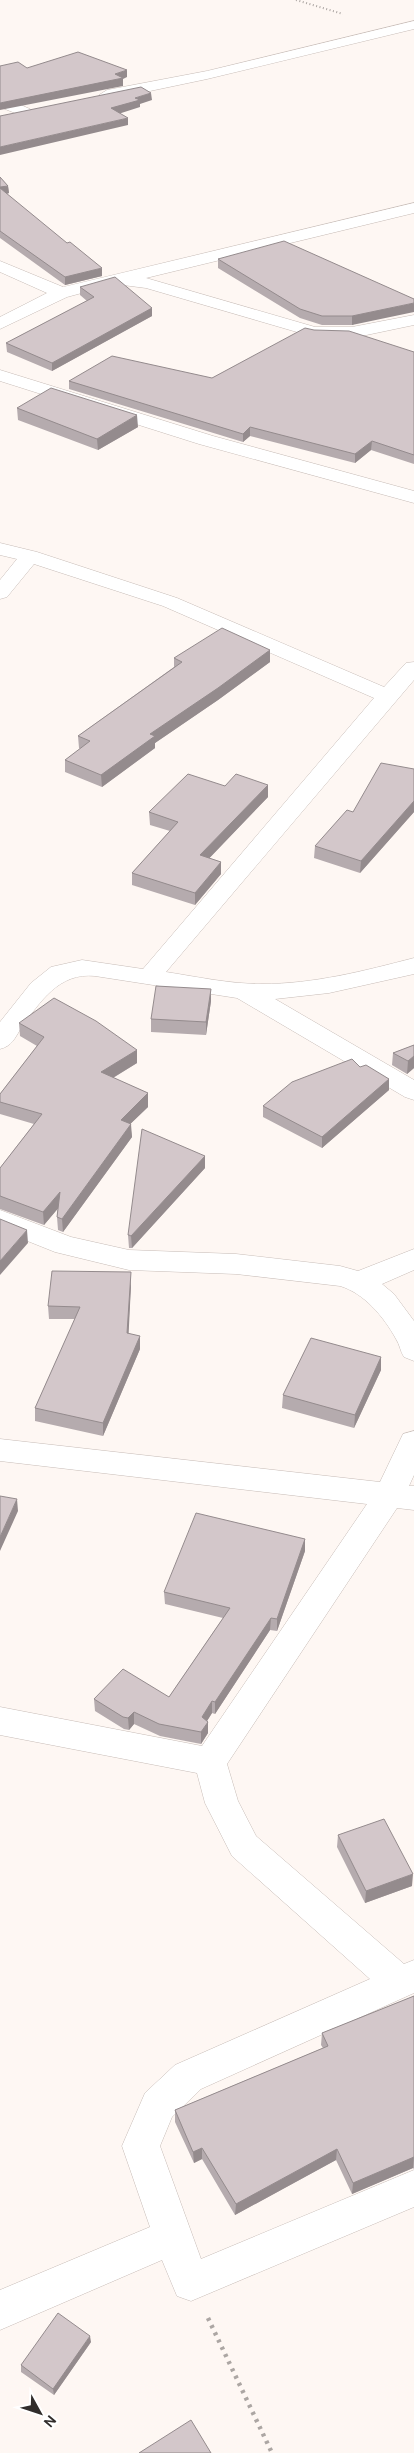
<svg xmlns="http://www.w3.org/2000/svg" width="414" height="2453" viewBox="0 0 414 2453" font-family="'DM Sans',sans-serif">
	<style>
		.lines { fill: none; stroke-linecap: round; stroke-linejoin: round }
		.minor-casing { stroke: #c7bcb7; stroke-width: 1 }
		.path-far1 { stroke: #aca6a3; stroke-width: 2; stroke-dasharray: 1 2.5; stroke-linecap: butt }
		.path { stroke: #aca6a3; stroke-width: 4.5; stroke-dasharray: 3 5; stroke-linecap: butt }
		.minor { fill: #fff; fill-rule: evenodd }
		.wall { fill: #b5abae }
		.shaded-wall { fill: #948b8d }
		.building { fill: #d3c7ca; stroke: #948b8d }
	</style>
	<rect width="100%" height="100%" fill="#fef7f3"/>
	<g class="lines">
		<defs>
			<path id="minor" d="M414,21V29L207,79L107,100L99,95L107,90L207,71Z
				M0,96L30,109L33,112L25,117L0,107Z
				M414,203V213L146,278L315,327H352L414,315V325L352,338L314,337L146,288L115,284L67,297L0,329V317L47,293L0,272V261L63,287Z
				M0,370L213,436L414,491V503L199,444L0,381Z
				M0,543L37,552L177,598L384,687L406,663L414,662V680L166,972C198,977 230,984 262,984C314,984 364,971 414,958V974L329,993L275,999L414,1080V1100L405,1097L237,998L95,976C59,972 40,1002 21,1028C15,1038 12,1046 0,1049V1022L31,983L51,967L82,960L143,969L374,698L163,606L34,564L7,597L0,599V580L17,559L0,555Z
				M0,1210L71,1237L129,1250L236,1254L340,1266L358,1271L414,1249V1270L382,1284L394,1294L414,1321V1361L404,1357C400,1351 400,1345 396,1339C384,1317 364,1293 340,1286L236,1274L129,1270L55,1252L0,1230Z
				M414,1431V1475L409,1486H414V1510L397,1508L227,1764L238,1801L256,1836L404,1964L414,1960V1993L201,2089L172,2117L160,2146L201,2259L414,2170V2207L191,2301L177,2296L162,2260L0,2330V2290L150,2227L122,2146L145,2093L175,2065L370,1979L232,1856L205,1803L197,1773L0,1735V1707L202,1746L367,1504L0,1461V1439L380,1482L403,1434Z"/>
		</defs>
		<use href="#minor" class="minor-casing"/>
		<path class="path-far1" d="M296,0L343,14"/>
		<path class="path" d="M208,2318L272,2453"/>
		<use href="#minor" class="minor"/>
	</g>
	<path class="wall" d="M0,177L8,186L9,193L7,194L102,276L65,285L0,238Z
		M218,259L414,299L352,325H322L300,318L218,268Z
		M80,287L152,308V316L52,371L7,352L6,343L87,301L80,295Z
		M314,330L414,352V464L371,450L355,463L250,436L243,442L69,389V381L212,378Z
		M17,408L138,427L98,450L18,420Z
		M270,650V662L218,700L155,743V748L102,787L65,772V760L80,749L79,748L78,736L174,667V658Z
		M414,769V812L360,873L314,858L315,846L353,812Z
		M268,785V797L209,858L221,862V874L195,905L132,885V873L170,831L150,825L149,812L225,786Z
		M211,989V1001L206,1035L151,1032V1019Z
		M19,1023L137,1050V1063L113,1078L148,1093V1107L130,1124L132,1137L63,1232L58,1230L57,1217L58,1208L44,1225L0,1209V1168L34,1124L0,1114V1094L37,1046L20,1036Z
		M414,1045V1068L407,1074L392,1065L393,1053Z
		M360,1067L389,1079V1090L322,1148L263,1117V1106Z
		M205,1156V1168L132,1248H129L128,1235Z
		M131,1285L128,1334L140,1336V1349L103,1436L35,1421V1408L75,1319H49L48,1306Z
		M381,1357V1370L354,1428L282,1408L283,1395Z
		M305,1539V1551L277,1631L270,1630L215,1714L212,1713L207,1721L208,1722V1733L201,1744L160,1736L134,1724L129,1730L124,1729L95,1711L94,1699L169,1697L223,1618L165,1604L164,1592Z
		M338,1835L412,1886L365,1903L337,1847Z
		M414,1996V2169L413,2168L352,2194L336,2160L235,2215L202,2159L194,2163L175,2122V2110L323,2048L321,2045L322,2033Z
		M91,2342L54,2395L21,2372V2365Z"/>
	<path class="shaded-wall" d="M127,70V77L123,79V86L0,110V103L115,74Z
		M151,93L152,100L140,104V107L112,116L111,108L135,98Z
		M128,118V125L0,155V147Z
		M8,186L9,193L0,195V187Z
		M102,268V276L65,285V277Z
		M414,303V312L352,325V316Z
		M152,308V316L52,371V363Z
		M137,415L138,427L98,450L97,439Z
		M250,427V436L243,442V434Z
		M372,441L371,450L355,463V454Z
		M270,650V662L218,700L155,743V748L102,787L101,775L150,734Z
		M268,785V797L200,868V855Z
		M414,801V812L360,873L361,861Z
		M221,862V874L195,905V893Z
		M211,989V1001L206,1035V1022Z
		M137,1050V1063L101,1085V1072Z
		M414,1056V1068L407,1074L408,1061Z
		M389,1079V1090L322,1148V1137Z
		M148,1093V1107L121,1133V1120Z
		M131,1124L132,1137L63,1232L62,1219Z
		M205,1156V1168L132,1248L131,1236Z
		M60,1192L61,1205L44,1225L43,1212Z
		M27,1230L28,1243L0,1275V1261Z
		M131,1272V1285L128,1346L127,1333Z
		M140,1336V1349L103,1436V1423Z
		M381,1357V1370L354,1428L355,1415Z
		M17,1499L18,1511L0,1551V1537Z
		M305,1539V1551L277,1631V1619Z
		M271,1618L270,1630L215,1714V1702Z
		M212,1701V1713L202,1729V1717Z
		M134,1712V1724L129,1730L128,1718Z
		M208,1722V1733L201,1744V1732Z
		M413,1874L412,1886L365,1903L366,1891Z
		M202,2148V2159L194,2163L193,2152Z
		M337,2149L336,2160L235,2215L236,2204Z
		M414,2157L413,2168L352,2194L353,2183Z
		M90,2336L91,2342L54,2395L53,2389Z"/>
	<path class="building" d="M78,52L127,70L115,74L123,78L0,103V66L18,62L27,68Z
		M141,87L151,93L135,98L140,100L111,108L128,118L0,147V116Z
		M0,177L8,186L0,187Z
		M0,188L67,243L70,242L102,268L65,277L0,231Z
		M284,241L414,299V303L352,316H322L300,309L218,259Z
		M115,277L152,308L52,363L6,343L94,297L80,287Z
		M305,328L314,330L349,331L414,352V455L372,441L355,454L250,427L243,434L69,381L112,356L212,378Z
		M51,388L137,415L97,439L17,408Z
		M222,628L270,650L218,688L150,734L155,736L101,775L65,760L90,741L78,736L182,662L174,658Z
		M381,763L414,769V801L361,861L315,846L347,810L353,812Z
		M188,774L225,786L236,774L268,785L200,855L221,862L195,893L132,873L178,822L149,812Z
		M156,986L211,989L206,1022L151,1019Z
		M54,998L96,1021L137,1050L101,1072L148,1093L121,1120L131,1124L62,1219L57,1217L60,1192L43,1212L0,1196V1168L42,1114L0,1102V1094L44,1037L19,1023Z
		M414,1045V1056L408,1061L393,1053Z
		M352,1059L360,1067L366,1065L389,1079L322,1137L263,1106L292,1082Z
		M142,1129L205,1156L131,1236L129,1235H128Z
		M0,1219L27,1230L0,1261Z
		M52,1271L131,1272L127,1333L140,1336L103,1423L35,1408L80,1307L48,1306Z
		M311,1338L381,1357L355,1415L283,1395Z
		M0,1496L17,1499L0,1537Z
		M196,1513L305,1539L277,1619L271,1618L215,1702L212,1701L202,1717L208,1722L201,1732L159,1724L134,1712L128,1718L123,1717L94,1699L123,1669L169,1697L230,1608L164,1592Z
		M384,1819L413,1874L366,1891L338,1835Z
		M414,1996V2157L353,2183L337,2149L236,2204L202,2148L193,2152L175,2110L328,2046L322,2033Z
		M58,2313L90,2336L53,2389L21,2365Z
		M191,2420L211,2453H139Z"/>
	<g transform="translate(40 2413) rotate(130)" stroke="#ffffff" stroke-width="4" paint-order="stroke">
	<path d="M0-4L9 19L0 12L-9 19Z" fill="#312d2b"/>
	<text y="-8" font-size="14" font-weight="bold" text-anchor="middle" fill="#312d2b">N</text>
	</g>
</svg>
